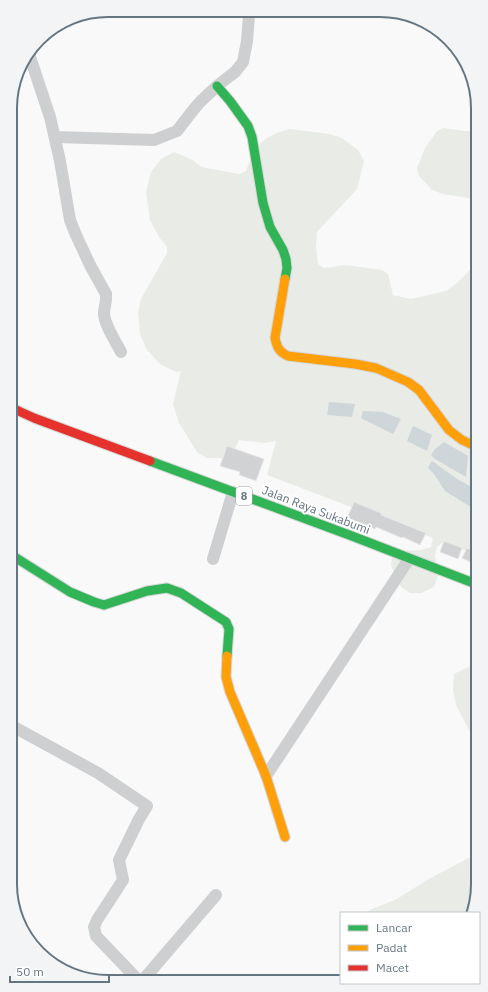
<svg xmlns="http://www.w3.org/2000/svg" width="488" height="992" viewBox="0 0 488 992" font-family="'IBM Plex Sans',sans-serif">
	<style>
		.green { fill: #e8ebe6 }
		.water { fill: #ced6d9 }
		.building { fill: #d0d2d3; stroke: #e8e8e8 }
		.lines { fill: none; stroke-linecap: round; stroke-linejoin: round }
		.fast-casing { stroke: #d5d6d7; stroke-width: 11 }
		.slow-casing { stroke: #d5d6d7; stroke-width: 11 }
		.jam-casing { stroke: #d5d6d7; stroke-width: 11 }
		.street { stroke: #cecfd0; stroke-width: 12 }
		.fast { stroke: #30b455; stroke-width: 9 }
		.slow { stroke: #ff9f0a; stroke-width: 9 }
		.jam { stroke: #e5322d; stroke-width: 9 }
		.labels { text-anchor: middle; stroke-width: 4; stroke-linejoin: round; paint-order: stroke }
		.shield { fill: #fff; stroke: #939fa8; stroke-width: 1 }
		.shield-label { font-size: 11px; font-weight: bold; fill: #657683 }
		.street-label { font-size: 12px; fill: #657683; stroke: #fff }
		.rim { fill: none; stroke: #657683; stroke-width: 2 }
	</style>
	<rect width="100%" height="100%" fill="#f9f9f9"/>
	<path class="green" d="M443,128L464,131H473L474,203L469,198L443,194L432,190L419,176L417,168L425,148L437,131Z
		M290,129L330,134L342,138L358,150L364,161L357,189L317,232L316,248L318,264L324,268L345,265L382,270L388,274L393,295L411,299L446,291L457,283L472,268L474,259L476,554L443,542L437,547L435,557L439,573L434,587L421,593H410L402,588L397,581L391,565L392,556L402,551L421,550L431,547L433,538L267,475L276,441L264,443L239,440L231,458H207L197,452L179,423L173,404L181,371L176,372L160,364L147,350L140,334L138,312L141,299L167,253V247L159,237L150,220L146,192L151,172L161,159L174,152L193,160L201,167L239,174L246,171C249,164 251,156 255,150C264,137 275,133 290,129Z
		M476,663L477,737L470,732L456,705L453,690L454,674Z
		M478,853V891L469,913H366L370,910L397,899L427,880Z"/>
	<path class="water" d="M329,402L355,404L352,417L327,415Z
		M363,411L383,412L401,419L393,434L361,418Z
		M413,426L432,435L427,451L407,441Z
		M444,442L468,456L466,477L435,459L431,455L435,449Z
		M432,461L457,479L475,489V508L471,507L445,491L434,474L428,468Z"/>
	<path class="building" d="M227,446L264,459L256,481L239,475L240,472L220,466Z
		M354,502L381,513V515L426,533L420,545L403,537L402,538L376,527L375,529L347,518Z
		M444,541L462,548L458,559L440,552Z
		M467,548L476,552V565L462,558Z"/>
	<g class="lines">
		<defs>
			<path id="fast" d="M217,86L230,101L248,126L252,137L263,203L270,227L283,250L286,259L287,268L285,279
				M150,461L352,536L476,584
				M13,556L70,592L94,602L104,605L147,591L167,588L181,593L226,622L229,629L227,656"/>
			<path id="slow" d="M285,279L275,338C277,347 279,352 288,356L355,364L376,368L408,382L419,390L449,430L462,440L475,446
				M227,656L226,677L230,692L266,776L285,837"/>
			<path id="jam" d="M12,408L34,418L150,461"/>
		</defs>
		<use href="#fast" class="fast-casing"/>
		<use href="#slow" class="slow-casing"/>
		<use href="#jam" class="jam-casing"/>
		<path class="street" d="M30,57L50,117L60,161L70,220L76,235L90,265L106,294C107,301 104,307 104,313C104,324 116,342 121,352
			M19,69L30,57L29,53
			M55,137L154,140L177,131L194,109L201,101L217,86L235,72L243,62L247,41L249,15V11
			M213,559L233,492
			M14,727L98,773L147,806L139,819L119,860L123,880L97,920L94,927L96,936L139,981
			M266,776L409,559
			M143,980L216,895"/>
		<use href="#fast" class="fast"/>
		<use href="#slow" class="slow"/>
		<use href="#jam" class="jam"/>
	</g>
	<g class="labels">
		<rect class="shield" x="236" y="487" width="16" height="18" rx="3"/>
		<g class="shield-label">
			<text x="244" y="500">8</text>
		</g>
		<g class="street-label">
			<text transform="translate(316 510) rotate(21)" y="4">Jalan Raya Sukabumi</text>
		</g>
	</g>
	<path d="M0 0H488V992H0ZM108 17H380A91 91 0 0 1 471 108V884A91 91 0 0 1 380 975H108A91 91 0 0 1 17 884V108A91 91 0 0 1 108 17Z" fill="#f3f4f5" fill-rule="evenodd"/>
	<path class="rim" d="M108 17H380A91 91 0 0 1 471 108V884A91 91 0 0 1 380 975H108A91 91 0 0 1 17 884V108A91 91 0 0 1 108 17Z"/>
	<rect x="340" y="912" width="140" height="72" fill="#ffffff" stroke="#c1c8cd"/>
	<rect x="348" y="925" width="20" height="6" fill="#30b455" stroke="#c1c8cd"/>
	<text x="376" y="932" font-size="12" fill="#657683">Lancar</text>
	<rect x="348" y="945" width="20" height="6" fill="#ff9f0a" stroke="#c1c8cd"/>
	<text x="376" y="952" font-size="12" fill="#657683">Padat</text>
	<rect x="348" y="965" width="20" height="6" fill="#e5322d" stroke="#c1c8cd"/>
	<text x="376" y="972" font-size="12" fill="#657683">Macet</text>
	<path d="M10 976v6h99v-6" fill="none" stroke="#657683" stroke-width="2"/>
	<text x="16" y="976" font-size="12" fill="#657683" stroke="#ffffff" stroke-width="3" paint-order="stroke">50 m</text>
</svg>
